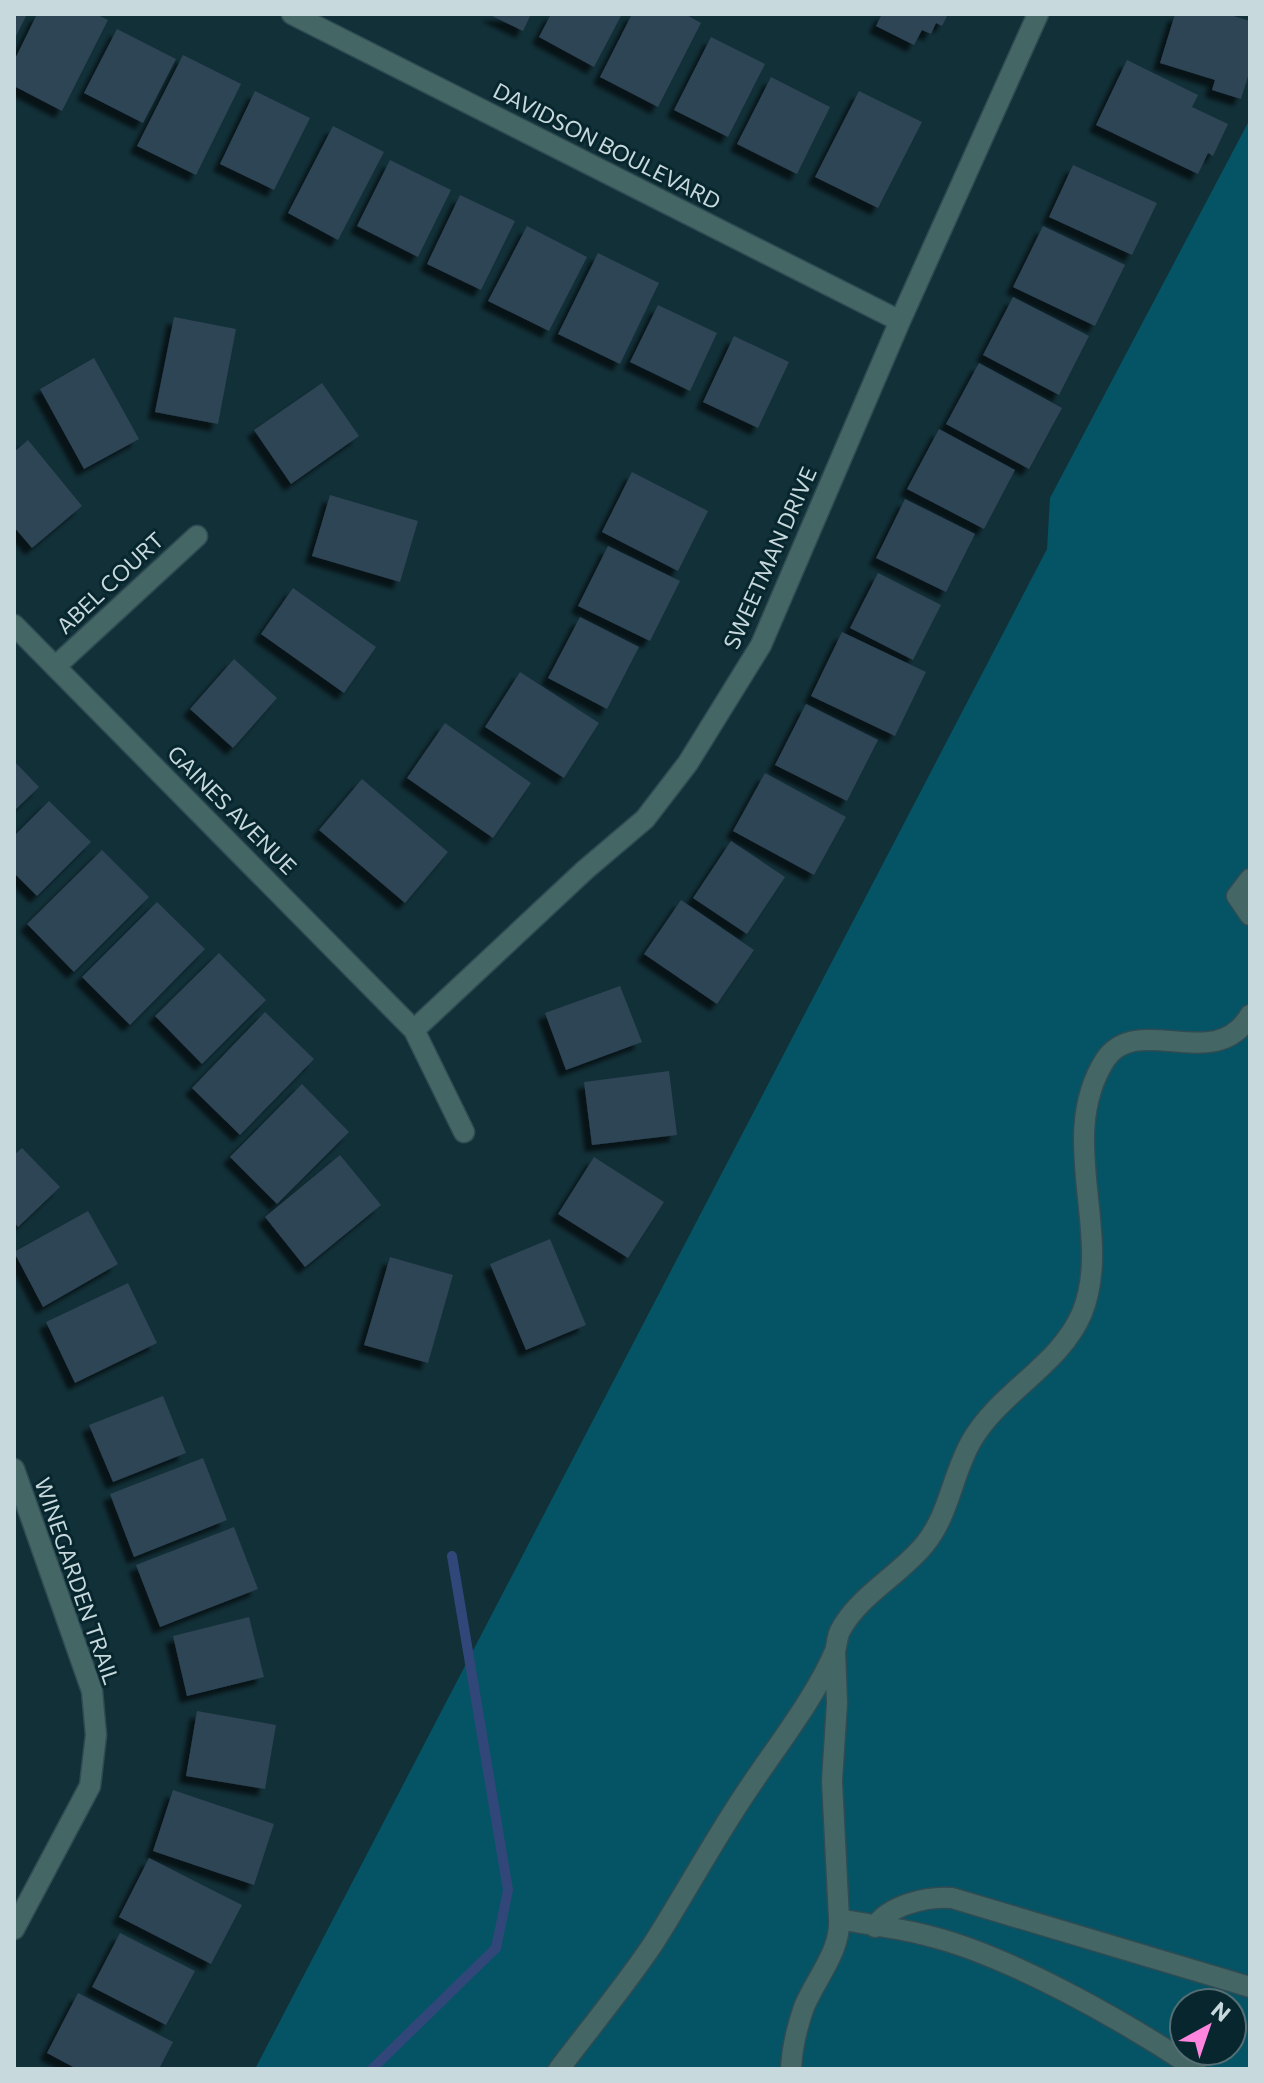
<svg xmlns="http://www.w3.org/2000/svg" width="1264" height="2083" viewBox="0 0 1264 2083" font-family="Commissioner,sans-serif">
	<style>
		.green { fill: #045465; fill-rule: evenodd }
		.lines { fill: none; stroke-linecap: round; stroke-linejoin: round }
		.stream { stroke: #324779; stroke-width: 10 }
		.building { fill: #2f4454; filter: url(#shadow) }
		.minor-casing { stroke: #2f4b53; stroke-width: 23 }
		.minor { stroke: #446665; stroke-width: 20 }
		.labels { text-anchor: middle; stroke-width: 6; stroke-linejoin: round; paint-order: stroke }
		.street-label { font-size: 22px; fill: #c8d9de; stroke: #07262e }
	</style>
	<defs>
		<filter id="shadow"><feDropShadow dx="-7" dy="7" stdDeviation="2" flood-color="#0009"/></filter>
	</defs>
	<rect width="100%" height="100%" fill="#123038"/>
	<path class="green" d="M1250,119V2069H255L1047,549L1050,498ZM1184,2003H1232V2051H1184Z"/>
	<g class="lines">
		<path class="stream" d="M372,2069L496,1948L508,1890L452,1556"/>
	</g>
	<path class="building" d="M14,14H27L14,40Z
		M37,14H96L108,20L62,111L14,86V61Z
		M488,14H531L523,31Z
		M551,14H622L594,67L539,37Z
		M632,14H685L701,23L658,107L600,77Z
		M882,14H948L942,26L936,23L931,34L922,30L914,45L876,26Z
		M1175,14H1227L1250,21V70L1241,99L1212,90L1215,80L1160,63Z
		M117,29L176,59L143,123L84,93Z
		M711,37L765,64L728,137L674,110Z
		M183,55L241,84L196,175L137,146Z
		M1127,60L1198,95L1192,107L1228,124L1213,156L1208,153L1198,174L1096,125Z
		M771,77L830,107L797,174L737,144Z
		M255,91L310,118L274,190L220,164Z
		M859,91L922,122L878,208L815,177Z
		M333,126L384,152L338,240L288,213Z
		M390,160L451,190L418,257L357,226Z
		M1073,165L1157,203L1132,255L1049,217Z
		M460,195L515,221L481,290L427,264Z
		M527,226L587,257L549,331L488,301Z
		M1043,226L1125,265L1095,326L1013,287Z
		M598,253L659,283L620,364L558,334Z
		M1013,297L1089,336L1059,395L983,355Z
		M658,305L717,333L690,391L630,362Z
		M174,317L236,329L218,424L155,412Z
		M734,336L789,362L758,428L703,402Z
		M94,358L139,439L84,469L40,389Z
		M979,363L1062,408L1029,469L946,424Z
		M322,383L359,436L291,484L254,430Z
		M939,429L1015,470L984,529L907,489Z
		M28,440L82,506L32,548L14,527V452Z
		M632,472L708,511L678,571L602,532Z
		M330,495L418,521L400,582L312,556Z
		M905,499L975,534L946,592L876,558Z
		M608,546L680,581L650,641L578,606Z
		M878,573L941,605L913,660L850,628Z
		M293,588L376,647L344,693L261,634Z
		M580,617L639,647L607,709L548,678Z
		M842,632L926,672L895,736L811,696Z
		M234,659L277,698L233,748L190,709Z
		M520,672L599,723L564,778L485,727Z
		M806,704L878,740L847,801L775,765Z
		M445,723L531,783L493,838L407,778Z
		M14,761L39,787L14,811Z
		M765,773L846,817L814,875L733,831Z
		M362,779L448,852L405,903L319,830Z
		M49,801L91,842L37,896L14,873V836Z
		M731,841L785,877L747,934L693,898Z
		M102,850L149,897L74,972L27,924Z
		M681,900L754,950L717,1004L644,954Z
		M157,902L205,949L130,1025L82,977Z
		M219,953L266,1000L202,1064L155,1016Z
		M620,986L642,1042L566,1070L545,1013Z
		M265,1012L314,1059L240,1135L192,1088Z
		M669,1071L677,1135L592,1145L584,1082Z
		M302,1084L349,1132L277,1204L230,1157Z
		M22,1148L60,1187L18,1227L14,1222V1155Z
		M340,1155L381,1205L305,1267L265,1217Z
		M594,1157L664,1202L628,1258L558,1214Z
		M88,1211L118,1264L43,1307L14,1252Z
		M550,1239L586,1325L526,1350L490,1264Z
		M390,1257L453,1275L428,1363L364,1345Z
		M128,1283L157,1343L75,1383L46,1322Z
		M163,1396L186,1453L113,1482L89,1425Z
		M203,1458L227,1520L134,1557L110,1494Z
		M234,1527L258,1589L160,1627L136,1565Z
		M249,1617L264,1677L187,1696L173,1636Z
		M197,1711L276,1725L265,1789L186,1776Z
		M173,1790L274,1824L254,1885L153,1851Z
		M149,1858L242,1905L211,1964L119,1917Z
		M120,1933L195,1971L166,2025L92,1987Z
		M78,1993L173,2042L159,2069H77L47,2053Z"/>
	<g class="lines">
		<defs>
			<path id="minor" d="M292,14L900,321
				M14,625L414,1030L464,1132
				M56,666L197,536
				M1250,879L1237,896L1250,915
				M414,1030L585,870L645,819L688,763L761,645L900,321L1038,14
				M14,1469L92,1691L96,1735L90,1786L14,1929
				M835,1651L837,1703L832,1781L839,1919C869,1925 900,1928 929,1936C1010,1956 1126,2022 1196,2069
				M875,1927C888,1905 928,1896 952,1898L1250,1987
				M559,2069C590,2028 624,1987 653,1944C683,1897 710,1847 741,1800C770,1755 815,1699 835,1651C837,1645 837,1637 840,1631C858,1596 900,1575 925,1544C950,1513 952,1474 972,1440C1001,1391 1060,1365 1082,1313C1114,1234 1055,1139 1105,1060C1137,1011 1216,1075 1250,1015
				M791,2069C792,2048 797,2027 804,2007C816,1978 841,1951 839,1919"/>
		</defs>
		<use href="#minor" class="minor-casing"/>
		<use href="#minor" class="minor"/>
	</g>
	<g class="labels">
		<g class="street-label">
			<text transform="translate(607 146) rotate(27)" y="8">DAVIDSON BOULEVARD</text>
			<text transform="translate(770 558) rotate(-66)" y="8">SWEETMAN DRIVE</text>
			<text transform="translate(110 583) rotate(-43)" y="8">ABEL COURT</text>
			<text transform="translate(232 810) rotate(45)" y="8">GAINES AVENUE</text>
			<text transform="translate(77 1581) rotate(71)" y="8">WINEGARDEN TRAIL</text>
		</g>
	</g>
	<rect width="1264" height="2083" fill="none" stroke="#c8d9de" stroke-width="32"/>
	<g transform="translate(1208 2027) rotate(40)"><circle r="38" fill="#07262e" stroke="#546e74" stroke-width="2"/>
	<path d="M0-6L14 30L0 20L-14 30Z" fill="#ff85de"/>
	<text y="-12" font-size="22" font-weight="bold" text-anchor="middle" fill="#c8d9de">N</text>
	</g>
</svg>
